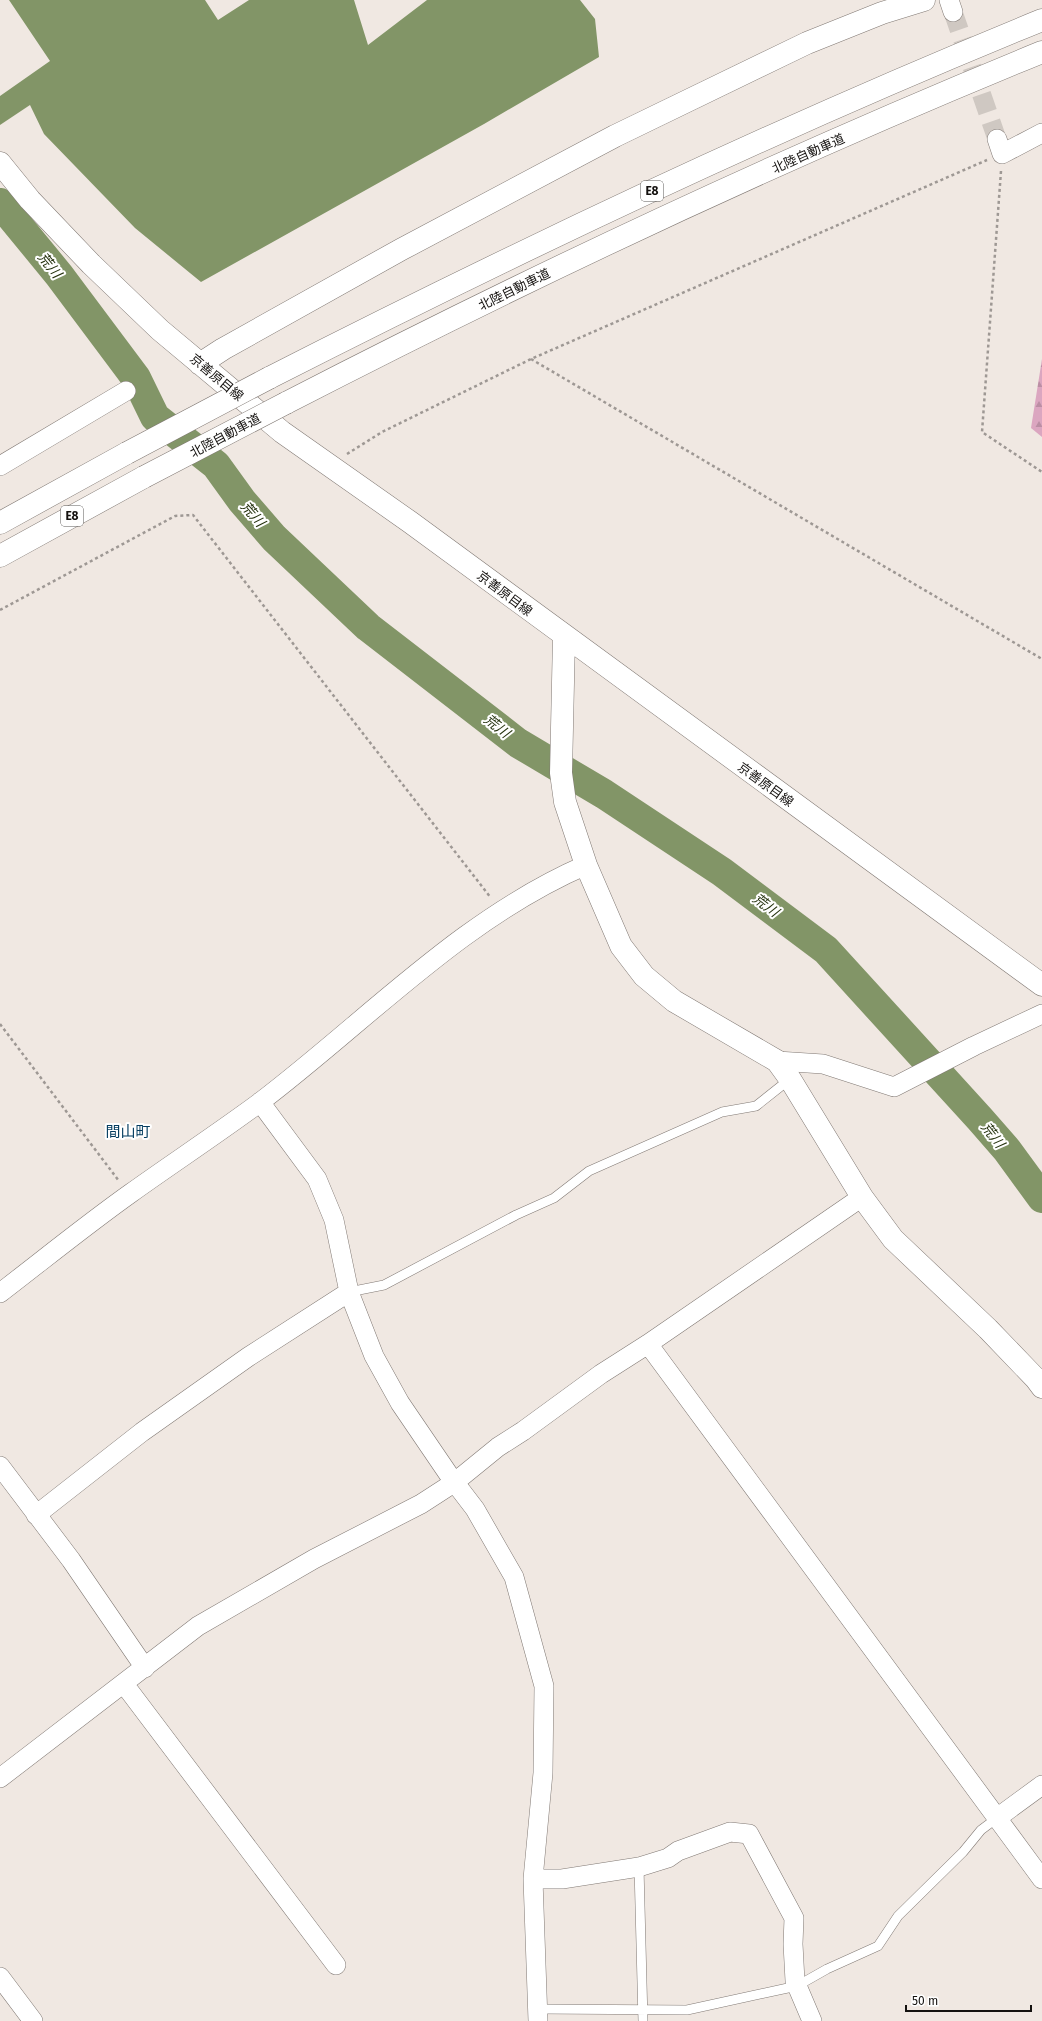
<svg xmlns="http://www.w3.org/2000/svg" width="1042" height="2021" viewBox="0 0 1042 2021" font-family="'Fira Sans','Noto Sans JP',sans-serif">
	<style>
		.forest { fill: url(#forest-firs) }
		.water { fill: #829567 }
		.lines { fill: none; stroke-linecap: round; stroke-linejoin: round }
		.river { stroke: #829567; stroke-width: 30 }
		.street-tunnel { stroke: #cfc8c2; stroke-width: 19; stroke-dasharray: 19 10; stroke-linecap: butt }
		.lane-casing { stroke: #817974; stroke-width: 10 }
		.street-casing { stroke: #817974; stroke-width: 20 }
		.secondary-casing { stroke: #817974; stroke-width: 23 }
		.highway-casing { stroke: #817974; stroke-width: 23 }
		.path { stroke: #9e9894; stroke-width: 2.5; stroke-dasharray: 3 3; stroke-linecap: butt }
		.lane { stroke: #fff; stroke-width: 9 }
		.street { stroke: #fff; stroke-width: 19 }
		.secondary { stroke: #fff; stroke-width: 22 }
		.highway { stroke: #fff; stroke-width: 22 }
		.highway-bridge-casing { stroke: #817974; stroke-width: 23; stroke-linecap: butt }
		.highway-bridge { stroke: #fff; stroke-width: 22 }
		.labels { text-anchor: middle; stroke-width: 4; stroke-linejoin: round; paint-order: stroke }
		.shield { fill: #fff; stroke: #5a5857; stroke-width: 1 }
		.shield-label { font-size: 12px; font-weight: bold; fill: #14110f }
		.street-label { font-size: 13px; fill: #14110f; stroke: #fff }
		.water-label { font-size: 14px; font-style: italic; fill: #24310d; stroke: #fff }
		.quarter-label { font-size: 15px; fill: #053d60; stroke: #fff }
	</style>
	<defs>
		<pattern id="forest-firs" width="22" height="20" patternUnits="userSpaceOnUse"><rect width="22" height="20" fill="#dba6c0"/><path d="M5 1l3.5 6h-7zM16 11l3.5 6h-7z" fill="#bb8ea4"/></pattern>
	</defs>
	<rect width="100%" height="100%" fill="#f0e8e2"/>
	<path class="forest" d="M1042,359V437L1031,428Z"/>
	<path class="water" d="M9,0H205L218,20L249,0H354L368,45L427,0H580L595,19L599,57L484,124L201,282L135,228L44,134L30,105L0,125V96L50,61Z"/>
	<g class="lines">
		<path class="river" d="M0,203L59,275L136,378L155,417L216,465L242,501L274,538L368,627L518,743L604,794L722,872L826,950L980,1119L1007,1150L1042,1198"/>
		<path class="street-tunnel" d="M953,12L997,139"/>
		<defs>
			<path id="lane" d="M349,1292L384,1285L516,1215L554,1198L589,1171L722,1112L756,1106L790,1079
				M639,1867L643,2021
				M537,2009L687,2010L797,1986L827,1969L878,1946L898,1916L963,1852L981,1830L997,1818"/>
			<path id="street" d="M949,0L953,12
				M997,139L1002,154L1042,133
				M0,466L126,391
				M777,1061L823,1064L894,1087L974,1046L1042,1014
				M260,1102L317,1179L334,1220L349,1292L374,1356L400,1403L449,1475L475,1509L514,1577L544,1686L543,1773L533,1879L538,2021
				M0,1293C43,1260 86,1225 131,1193C173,1163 217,1134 259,1103C366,1022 461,919 586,865
				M648,1344L1042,1879
				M0,1466L71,1560L145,1668
				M36,1515L142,1432L248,1357L349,1292
				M124,1684L336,1965
				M0,1778L198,1626L314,1559L421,1504L455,1482L498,1447L523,1431L601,1374L648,1344L862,1197
				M997,1818L1042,1785
				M533,1879H562L639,1867L668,1858L678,1851L730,1832L749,1834L794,1918L793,1944L795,1981L812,2021
				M0,1977L33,2021"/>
			<path id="secondary" d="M0,163L30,200L91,264L160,330L282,432L410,522L1042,985
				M200,364L223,349L402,249L615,136L807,43L882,13L924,0
				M564,637L561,773L565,802L586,865L621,946L644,976L674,1001L777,1061L790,1079L862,1197L893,1239L988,1329L1036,1379L1042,1387"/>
			<path id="highway" d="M269,378C522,249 779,127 1042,20
				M286,403C532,276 785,157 1042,52
				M0,523L127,453
				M0,556L144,477"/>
		</defs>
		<use href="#lane" class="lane-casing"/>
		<use href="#street" class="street-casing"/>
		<use href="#secondary" class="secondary-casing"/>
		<use href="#highway" class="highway-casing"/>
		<path class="path" d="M1001,171L982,432L1042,472
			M531,359L1042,659
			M347,454L382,432L531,359L987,160
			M0,610L175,516L193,515L491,898
			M0,1024L119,1181"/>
		<use href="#lane" class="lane"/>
		<use href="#street" class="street"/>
		<use href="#secondary" class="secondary"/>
		<use href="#highway" class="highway"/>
		<defs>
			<path id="highway-bridge" d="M127,453L269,378
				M144,477L286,403"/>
		</defs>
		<use href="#highway-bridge" class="highway-bridge-casing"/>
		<use href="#highway-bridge" class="highway-bridge"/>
	</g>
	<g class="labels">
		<g class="shield">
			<rect x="641" y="181" width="22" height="20" rx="3"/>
			<rect x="61" y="506" width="22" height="20" rx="3"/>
		</g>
		<g class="shield-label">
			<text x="652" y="195">E8</text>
			<text x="72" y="520">E8</text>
		</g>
		<g class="street-label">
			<text transform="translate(808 153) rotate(-24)" y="5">北陸自動車道</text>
			<text transform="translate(514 289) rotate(-26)" y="5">北陸自動車道</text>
			<text transform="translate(217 377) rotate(40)" y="5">京善原目線</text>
			<text transform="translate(225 435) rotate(-28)" y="5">北陸自動車道</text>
			<text transform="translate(505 593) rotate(37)" y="5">京善原目線</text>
			<text transform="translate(766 784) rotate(36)" y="5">京善原目線</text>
		</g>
		<g class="water-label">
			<text transform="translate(50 265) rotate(51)" y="5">荒川</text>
			<text transform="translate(253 514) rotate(49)" y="5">荒川</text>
			<text transform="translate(497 726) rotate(38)" y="5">荒川</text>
			<text transform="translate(766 905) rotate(37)" y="5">荒川</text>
			<text transform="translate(993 1135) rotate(52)" y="5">荒川</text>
		</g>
		<g class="quarter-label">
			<text x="128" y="1137">間山町</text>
		</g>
	</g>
	<path d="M906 2005v6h125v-6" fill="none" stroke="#14110f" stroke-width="2"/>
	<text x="912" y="2005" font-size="12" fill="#14110f" stroke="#ffffff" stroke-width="3" paint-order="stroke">50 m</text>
</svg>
